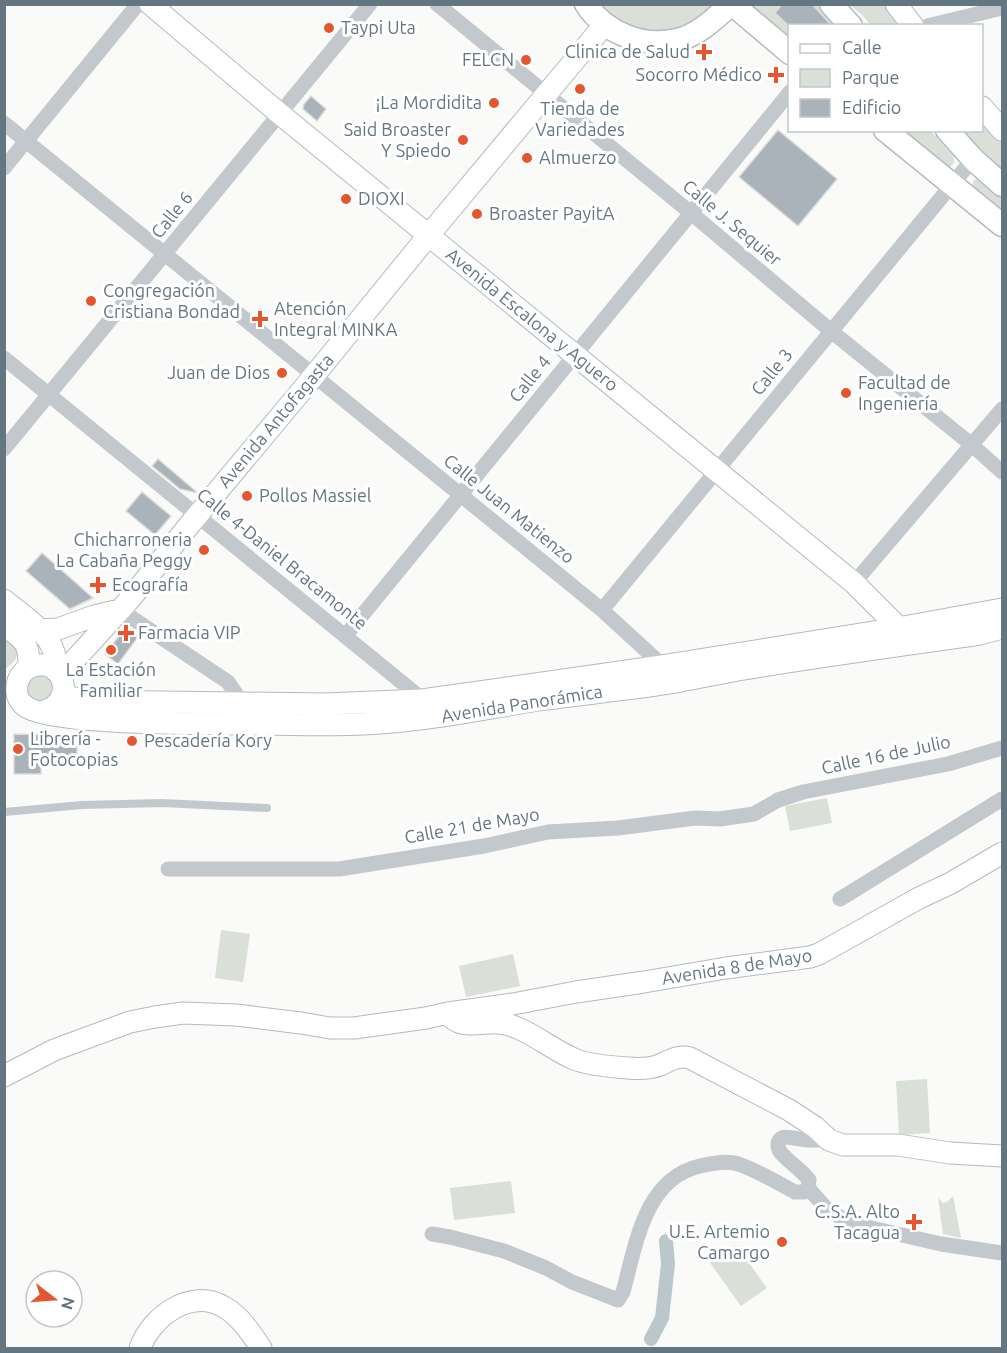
<svg xmlns="http://www.w3.org/2000/svg" width="1007" height="1353" viewBox="0 0 1007 1353" font-family="Ubuntu,sans-serif">
	<style>
		.green { fill: #dadfd7 }
		.lines { fill: none; stroke-linecap: round; stroke-linejoin: round }
		.canal { stroke: #bbc7cb; stroke-width: 14 }
		.building { fill: #aab3b9; stroke: #dcdcda; stroke-width: 1.5 }
		.secondary-casing { stroke: #b3babf; stroke-width: 23 }
		.primary-casing { stroke: #b5babe; stroke-width: 25 }
		.lane { stroke: #c3c8cc; stroke-width: 8 }
		.street { stroke: #c3c8cc; stroke-width: 15 }
		.secondary { stroke: #fff; stroke-width: 21 }
		.primary { stroke: #fff; stroke-width: 22 }
		.poi-dot { fill: #e4572e; stroke: #fff; stroke-width: 2 }
		.labels { text-anchor: middle; stroke-width: 6; stroke-linejoin: round; paint-order: stroke }
		.poi-label { font-size: 18px; fill: #657683; stroke: #fff; text-anchor: start }
		.street-label { font-size: 18px; fill: #657683; stroke: #fff }
	</style>
	<rect width="100%" height="100%" fill="#fafaf8"/>
	<path class="green" d="M749,4L816,5L839,25L790,26L789,40Z
		M602,5H712C706,10 700,16 694,20C665,39 623,30 602,5Z
		M850,5H884L902,25H871L862,15Z
		M982,118L1002,140V171L963,131L982,130Z
		M899,131H931L954,157V163L949,168Z
		M978,179L985,180L1002,196V213L974,190L972,186L974,180Z
		M4,640C7,642 15,646 16,649C21,657 10,666 5,669Z
		M34,673L50,675L55,694L39,704L27,696V681Z
		M827,798L832,823L790,831L785,806Z
		M221,930L250,934L243,982L215,978Z
		M513,954L520,986L466,997L459,966Z
		M927,1079L930,1133L899,1135L896,1081Z
		M511,1181L515,1213L454,1220L450,1188Z
		M953,1196L961,1238L943,1234L938,1198L943,1203L947,1202Z
		M736,1245L767,1288L741,1306L710,1263Z"/>
	<g class="lines">
		<path class="canal" d="M651,1339L662,1318L668,1264L666,1241"/>
	</g>
	<path class="building" d="M782,4H812L832,26H789L775,13Z
		M311,96L326,109L317,121L303,109L304,104Z
		M778,130L837,179L798,226L739,177Z
		M158,459L198,493L180,489L152,466Z
		M142,492L171,516L155,535L126,511Z
		M42,553L93,598L70,609L26,571Z
		M128,630L138,637L118,664L105,654L123,631Z
		M14,734L77,735V756H41V774H14Z"/>
	<g class="lines">
		<defs>
			<path id="secondary" d="M150,4L280,114L854,583L897,626L900,645
				M896,4L913,26
				M982,107L1002,130
				M4,600C22,615 47,630 54,652C56,658 56,665 56,671
				M4,625C24,641 29,640 29,667
				M40,630L58,629L94,616L120,610
				M60,676L130,599L186,529L303,389L428,236L605,24
				M62,695L85,701L325,704L422,700L662,666L898,628L1002,609
				M39,712C76,707 67,661 38,665C29,666 21,672 18,681C15,690 17,700 25,706C36,716 94,720 111,721C160,724 210,724 259,724C307,725 355,726 403,721C448,717 493,707 539,700C582,694 626,690 670,683C699,678 727,671 756,667C831,655 905,645 980,634L1002,628
				M448,1013C459,1031 483,1021 500,1023C525,1026 550,1049 574,1059C589,1065 612,1067 628,1068C639,1069 650,1069 660,1065C671,1060 678,1055 690,1058L789,1110L815,1127L829,1140L843,1145H898L950,1153L1002,1156
				M4,1076L54,1050L130,1022L155,1017L183,1013L236,1015L301,1023L330,1028H354L426,1018L448,1013L513,1004L576,992L644,982L726,968L810,957L819,954L919,898L951,883L1002,853
				M140,1348C151,1317 191,1287 224,1307C240,1316 251,1333 261,1348"/>
			<path id="primary" d="M586,4C605,33 643,48 677,40C697,36 716,18 731,4
				M732,4L790,53
				M831,4L851,26
				M885,130L1002,225
				M947,130L973,159L1002,185"/>
		</defs>
		<use href="#secondary" class="secondary-casing"/>
		<use href="#primary" class="primary-casing"/>
		<path class="lane" d="M4,812L82,805L162,803L267,808"/>
		<path class="street" d="M437,4L691,213L831,331L972,445L1002,472
			M927,26L1002,8
			M4,123L602,610L661,664L665,673
			M4,168L138,4
			M4,358L421,698L424,706
			M4,449L370,4
			M854,583L1002,409
			M120,610L228,682L236,694L237,703
			M602,610L973,159
			M346,635L790,92
			M168,869H339L484,846L548,832L618,828L695,818L720,819L754,814L778,800L803,792L948,764L1002,748
			M840,899L1002,799
			M829,1140C821,1140 813,1140 806,1140C798,1140 778,1131 778,1145C778,1149 780,1152 782,1154C790,1163 801,1169 809,1180L808,1188L826,1208L840,1217L863,1226L941,1244L1002,1253
			M432,1234L450,1237L504,1251L546,1268L572,1282L618,1300L623,1292C636,1245 644,1179 700,1166C714,1163 728,1160 741,1165C760,1172 778,1183 795,1192H804L808,1188"/>
		<use href="#secondary" class="secondary"/>
		<use href="#primary" class="primary"/>
	</g>
	<g class="poi-dot">
		<circle cx="329" cy="28" r="6"/>
		<path d="M701 43h6v6h6v6h-6v6h-6v-6h-6v-6h6z"/>
		<circle cx="526" cy="60" r="6"/>
		<path d="M773 66h6v6h6v6h-6v6h-6v-6h-6v-6h6z"/>
		<circle cx="580" cy="89" r="6"/>
		<circle cx="494" cy="103" r="6"/>
		<circle cx="463" cy="140" r="6"/>
		<circle cx="527" cy="158" r="6"/>
		<circle cx="346" cy="199" r="6"/>
		<circle cx="477" cy="214" r="6"/>
		<circle cx="91" cy="301" r="6"/>
		<path d="M257 310h6v6h6v6h-6v6h-6v-6h-6v-6h6z"/>
		<circle cx="282" cy="373" r="6"/>
		<circle cx="846" cy="393" r="6"/>
		<circle cx="247" cy="496" r="6"/>
		<circle cx="204" cy="550" r="6"/>
		<path d="M95 576h6v6h6v6h-6v6h-6v-6h-6v-6h6z"/>
		<path d="M123 624h6v6h6v6h-6v6h-6v-6h-6v-6h6z"/>
		<circle cx="111" cy="650" r="6"/>
		<circle cx="132" cy="741" r="6"/>
		<circle cx="18" cy="749" r="6"/>
		<path d="M911 1213h6v6h6v6h-6v6h-6v-6h-6v-6h6z"/>
		<circle cx="782" cy="1242" r="6"/>
	</g>
	<g class="labels">
		<g class="poi-label">
			<text x="341" y="34">Taypi Uta</text>
			<text x="690" y="58" text-anchor="end">Clinica de Salud</text>
			<text x="514" y="66" text-anchor="end">FELCN</text>
			<text x="762" y="81" text-anchor="end">Socorro Médico</text>
			<text x="482" y="109" text-anchor="end">¡La Mordidita</text>
			<text x="580" y="115" text-anchor="middle">Tienda de<tspan x="580" dy="21">Variedades</tspan></text>
			<text x="451" y="136" text-anchor="end">Said Broaster<tspan x="451" dy="21">Y Spiedo</tspan></text>
			<text x="539" y="164">Almuerzo</text>
			<text x="358" y="205">DIOXI</text>
			<text x="489" y="220">Broaster PayitA</text>
			<text x="103" y="297">Congregación<tspan x="103" dy="21">Cristiana Bondad</tspan></text>
			<text x="274" y="315">Atención<tspan x="274" dy="21">Integral MINKA</tspan></text>
			<text x="270" y="379" text-anchor="end">Juan de Dios</text>
			<text x="858" y="389">Facultad de<tspan x="858" dy="21">Ingeniería</tspan></text>
			<text x="259" y="502">Pollos Massiel</text>
			<text x="192" y="546" text-anchor="end">Chicharroneria<tspan x="192" dy="21">La Cabaña Peggy</tspan></text>
			<text x="112" y="591">Ecografía</text>
			<text x="138" y="639">Farmacia VIP</text>
			<text x="111" y="676" text-anchor="middle">La Estación<tspan x="111" dy="21">Familiar</tspan></text>
			<text x="30" y="745">Librería -<tspan x="30" dy="21">Fotocopias</tspan></text>
			<text x="144" y="747">Pescadería Kory</text>
			<text x="900" y="1218" text-anchor="end">C.S.A. Alto<tspan x="900" dy="21">Tacagua</tspan></text>
			<text x="770" y="1238" text-anchor="end">U.E. Artemio<tspan x="770" dy="21">Camargo</tspan></text>
		</g>
		<g class="street-label">
			<text transform="translate(172 215) rotate(-51)" y="6">Calle 6</text>
			<text transform="translate(732 223) rotate(40)" y="6">Calle J. Sequier</text>
			<text transform="translate(532 320) rotate(39)" y="6">Avenida Escalona y Aguero</text>
			<text transform="translate(772 372) rotate(-51)" y="6">Calle 3</text>
			<text transform="translate(530 379) rotate(-51)" y="6">Calle 4</text>
			<text transform="translate(276 421) rotate(-50)" y="6">Avenida Antofagasta</text>
			<text transform="translate(509 509) rotate(39)" y="6">Calle Juan Matienzo</text>
			<text transform="translate(282 559) rotate(39)" y="6">Calle 4-Daniel Bracamonte</text>
			<text transform="translate(522 704) rotate(-9)" y="6">Avenida Panorámica</text>
			<text transform="translate(886 755) rotate(-12)" y="6">Calle 16 de Julio</text>
			<text transform="translate(472 826) rotate(-10)" y="6">Calle 21 de Mayo</text>
			<text transform="translate(737 967) rotate(-9)" y="6">Avenida 8 de Mayo</text>
		</g>
	</g>
	<rect width="1007" height="1353" fill="none" stroke="#657683" stroke-width="12"/>
	<rect x="788" y="24" width="195" height="108" fill="#ffffff" stroke="#c1c8cd" stroke-width="1.5"/>
	<rect x="800" y="44" width="30" height="9" fill="#ffffff" stroke="#c1c8cd" stroke-width="1.5"/>
	<text x="842" y="54" font-size="18" fill="#657683">Calle</text>
	<rect x="800" y="69" width="30" height="18" fill="#dadfd7" stroke="#c1c8cd" stroke-width="1.5"/>
	<text x="842" y="84" font-size="18" fill="#657683">Parque</text>
	<rect x="800" y="99" width="30" height="18" fill="#aab3b9" stroke="#c1c8cd" stroke-width="1.5"/>
	<text x="842" y="114" font-size="18" fill="#657683">Edificio</text>
	<g transform="translate(54 1299) rotate(107)"><circle r="28" fill="#ffffff" stroke="#c1c8cd" stroke-width="1.5"/>
	<path d="M0-4.5L10 22L0 15L-10 22Z" fill="#e4572e"/>
	<text y="-9" font-size="16" font-weight="bold" text-anchor="middle" fill="#657683">N</text>
	</g>
</svg>
